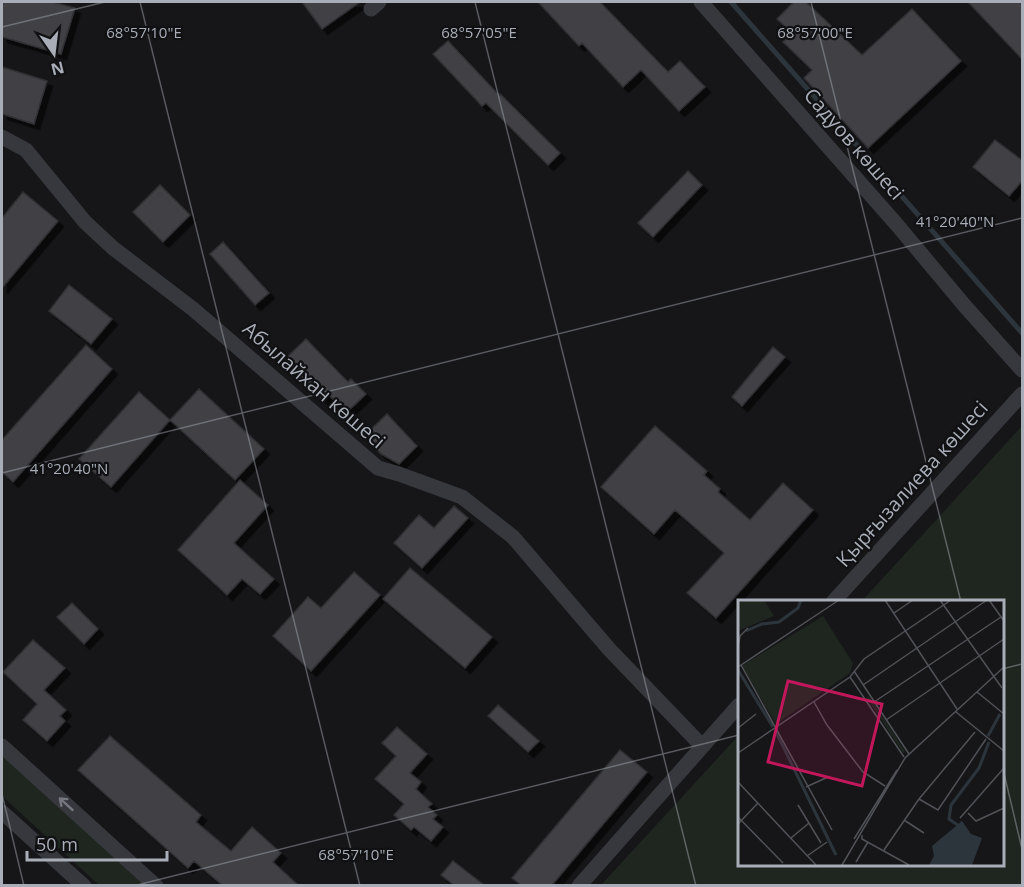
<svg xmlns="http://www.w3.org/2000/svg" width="1024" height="887" viewBox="0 0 1024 887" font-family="'Open Sans',sans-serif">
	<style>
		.green { fill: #1e261f }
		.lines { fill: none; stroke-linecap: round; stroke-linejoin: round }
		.stream { stroke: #2c353c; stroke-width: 5 }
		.building { fill: #404145; stroke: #303034; stroke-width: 1.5; filter: url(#shadow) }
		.minor { stroke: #37383d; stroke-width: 15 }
		.oneway { stroke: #757881 }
		.ticks { fill: none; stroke: #a8adb8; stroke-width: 1.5; stroke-opacity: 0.45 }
		.labels { text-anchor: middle; stroke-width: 4.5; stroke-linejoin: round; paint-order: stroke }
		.street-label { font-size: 20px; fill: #a8adb8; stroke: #111113 }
		.inset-river { fill: none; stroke: #2c353c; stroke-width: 3 }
		.inset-road { fill: none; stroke: #505258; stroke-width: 1.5 }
		.view { fill: #c2185b; fill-opacity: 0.15; stroke: #c2185b; stroke-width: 3 }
		.inset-edge { fill: none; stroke: #a8adb8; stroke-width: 3 }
		.ticks-label { font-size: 15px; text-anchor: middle; fill: #a8adb8; stroke: #111113; stroke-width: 4.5; stroke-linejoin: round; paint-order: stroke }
	</style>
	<defs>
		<filter id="shadow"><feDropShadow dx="5.5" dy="5.5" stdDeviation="0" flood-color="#0009"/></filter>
	</defs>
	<rect width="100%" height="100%" fill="#161618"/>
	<path class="green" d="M1022,426V885H601L739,735V864H1002V602H861Z
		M2,755L144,885H99L2,796Z"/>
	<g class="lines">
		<path class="stream" d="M731,2L1022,333"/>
	</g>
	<path class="building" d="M2,2H53L75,8L61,54L2,37Z
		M302,2H360L322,29Z
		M538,2H600L668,72L680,61L705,87L679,111L641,70L623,87L582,43L579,46Z
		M794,2H806L862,55L912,9L961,61L868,148L804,78L812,70L783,42L792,33L777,19Z
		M968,2H1023V60Z
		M448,41L499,95L500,94L560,153L548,165L486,103L482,106L433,54Z
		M2,67L47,81L34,124L2,114Z
		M995,140L1023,161V180L1009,196L973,167Z
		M688,171L702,185L653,237L638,223Z
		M160,185L190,215L163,242L133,212Z
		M23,192L58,221L2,288V218Z
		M223,242L269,293L255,305L210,254Z
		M69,285L112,319L91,344L49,311Z
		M306,339L348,382L351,379L366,394L346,413L328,394L323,400L284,360Z
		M86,345L112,369L13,482L2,472V440Z
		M773,347L785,357L742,406L732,397Z
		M199,389L264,449L235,480L170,420Z
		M139,392L170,420L111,487L79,459Z
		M387,414L417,446L399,464L381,454L364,436Z
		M655,426L707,471L704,475L720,489L718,492L750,520L783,483L813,510L716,618L687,593L724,553L675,510L654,534L601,487Z
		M240,480L268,505L234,543L274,579L260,594L242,579L227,595L178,550Z
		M454,506L468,518L422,568L394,543L419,515L434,528Z
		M410,568L492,637L465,668L383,599Z
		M354,572L380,595L311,671L273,636L308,597L321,608Z
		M72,603L98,629L84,644L57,617Z
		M33,640L65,668L44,690L66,710L60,716L65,721L47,741L23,720L37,704L3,672Z
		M498,705L539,741L528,752L488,716Z
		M397,727L427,754L410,773L421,782L416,789L432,804L428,807L437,815L433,819L443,827L431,841L414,827L411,830L394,815L404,804L375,779L396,756L382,743Z
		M110,736L201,815L196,822L231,851L252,827L281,853L273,862L298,885H222L194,861L188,868L78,770Z
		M620,750L647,772L552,885H521L512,878Z
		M453,861L484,885H454L441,875Z"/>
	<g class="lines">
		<path class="minor" d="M701,2L898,226L964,305L1022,370
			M371,9L379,2
			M2,137L26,150L85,222L113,248L193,309L378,468L399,474L462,497L513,537L609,649L702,746
			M833,602L1022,394
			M2,746L156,886
			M2,812L84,886
			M579,886L739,705"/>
	</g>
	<defs><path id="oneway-shaft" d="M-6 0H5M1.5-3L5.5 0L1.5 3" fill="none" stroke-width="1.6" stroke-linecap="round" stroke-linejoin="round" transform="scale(1.5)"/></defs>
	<use class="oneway" href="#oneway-shaft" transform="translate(66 804) rotate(-138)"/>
	<path class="ticks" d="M140,2L360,886M475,2L696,886M811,2L961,602M2,27L105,2M2,473L1022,218M1002,669L1022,664M1002,765L1022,849M2,794L24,886M133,886L739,735"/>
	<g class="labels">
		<g class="street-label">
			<text transform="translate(854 144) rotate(49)" y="7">Садуов көшесі</text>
			<text transform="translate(314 385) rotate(41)" y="7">Абылайхан көшесі</text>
			<text transform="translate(912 484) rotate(-48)" y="7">Қырғызалиева көшесі</text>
		</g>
	</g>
	<g transform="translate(738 600)">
		<rect width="266" height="266" fill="#161618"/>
		<path d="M0,0H26L36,16L0,31ZM85,16L115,63L112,73L38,124L3,66ZM131,96L167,151L165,153L129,98Z" fill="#1e261f"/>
		<path d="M224,221L233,234L244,238L234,265H191L196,256L194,246Z" fill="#2c353c"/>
		<path class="inset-river" d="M8,31L24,24L41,22L60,8L63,0M0,70L35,127M37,130L98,255M250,136L262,114M221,226L211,219L213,205L241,168L251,142"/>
		<path class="inset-road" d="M147,0L219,109M202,0L264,88M251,0L266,21M156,13L175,0M0,47L2,36L10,28M3,65L94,230M0,67L101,0M116,71L171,154M112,77L166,157M125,85L249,0M239,92L266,114M76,102L89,125L125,172L147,186M136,102L263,17M218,112L266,151M148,120L266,39M0,128L18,114M0,153L112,77L126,59L213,0M0,182L78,265M68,187L90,177M181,199L200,210L248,139M60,205L83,243M230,213L238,221L266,208M0,217L45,263M222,218L266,168M166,220L186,233M0,224L20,203M124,235V239L171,265M53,238L71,223M116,239L159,170M146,250L181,199L237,132M69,256L89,242M118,262L130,242M104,265L167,158L266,67"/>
		<path class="view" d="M50,81L144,104L124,186L30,162Z"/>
		<rect width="266" height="266" class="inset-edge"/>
	</g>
	<g class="ticks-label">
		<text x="144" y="38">68°57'10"E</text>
		<text x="479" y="38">68°57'05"E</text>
		<text x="815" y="38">68°57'00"E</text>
		<text x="955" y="227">41°20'40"N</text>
		<text x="69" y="474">41°20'40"N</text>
		<text x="356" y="860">68°57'10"E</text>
	</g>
	<rect width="1024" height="887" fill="none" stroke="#a8adb8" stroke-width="6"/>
	<g transform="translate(54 54) rotate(166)" stroke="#111113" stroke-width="4.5" paint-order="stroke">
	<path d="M0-4.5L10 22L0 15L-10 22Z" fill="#a8adb8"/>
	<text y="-9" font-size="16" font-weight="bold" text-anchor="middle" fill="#a8adb8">N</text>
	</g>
	<path d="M27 851v9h140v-9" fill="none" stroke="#a8adb8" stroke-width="3"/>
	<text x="36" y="851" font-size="18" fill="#a8adb8" stroke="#111113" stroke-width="4.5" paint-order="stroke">50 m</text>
</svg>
